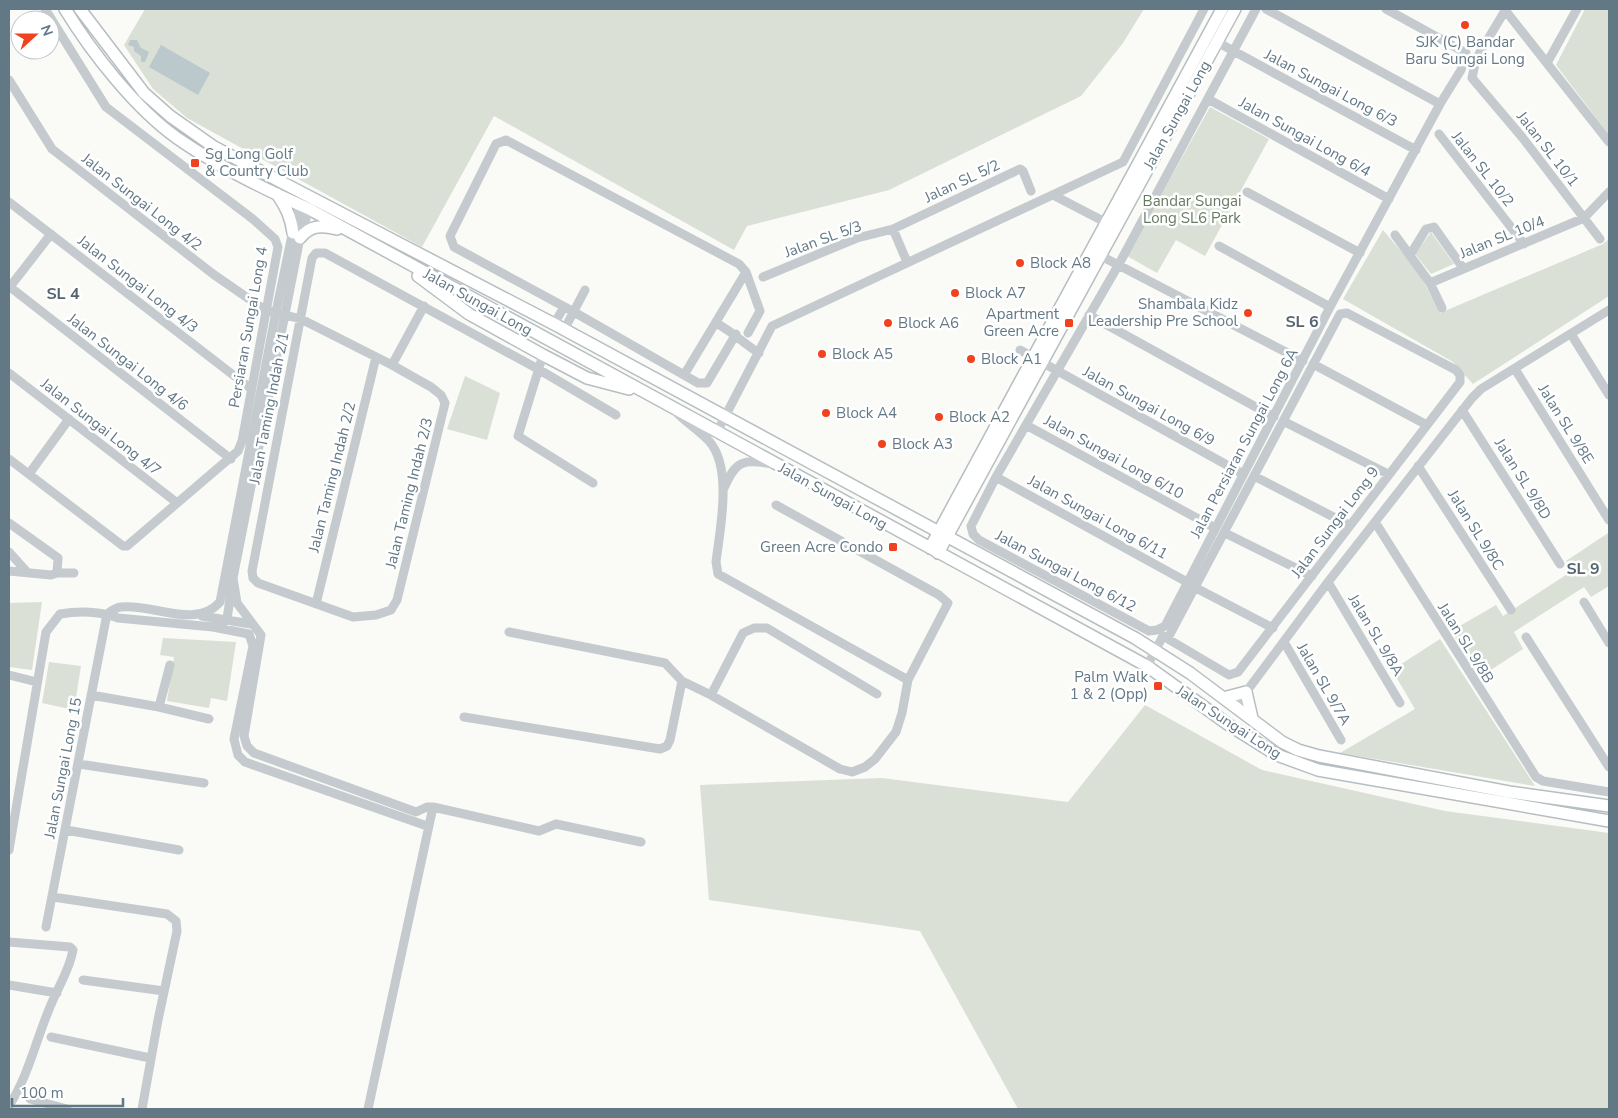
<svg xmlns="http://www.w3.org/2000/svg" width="1618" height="1118" viewBox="0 0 1618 1118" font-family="'Nunito Sans',sans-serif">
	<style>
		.green { fill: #dae0d6 }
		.water { fill: #bbc9cc }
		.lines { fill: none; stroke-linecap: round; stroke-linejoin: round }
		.secondary-casing { stroke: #b6bec2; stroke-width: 14 }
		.street { stroke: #c4cacd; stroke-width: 9 }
		.secondary { stroke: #fff; stroke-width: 11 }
		.poi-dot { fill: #f1421f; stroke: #fff; stroke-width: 2 }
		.labels { text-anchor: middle; stroke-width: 5; stroke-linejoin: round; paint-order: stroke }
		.poi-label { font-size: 15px; fill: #627885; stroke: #fff; text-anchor: start }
		.street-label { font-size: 15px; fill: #627885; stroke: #fff }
		.park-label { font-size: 15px; fill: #687b62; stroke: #fff }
		.neighbourhood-label { font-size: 16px; font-weight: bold; fill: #55656f; stroke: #fff }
	</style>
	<rect width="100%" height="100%" fill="#fafaf7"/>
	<path class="green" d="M145,9H1144L1123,43L1081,96L889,190L747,226L734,250L494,116L422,247L187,118L153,89L124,45Z
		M1585,9H1609V135L1556,65Z
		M1210,107L1269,139L1205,256L1176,240L1157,273L1127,256Z
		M1383,230L1418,271L1440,313L1603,244L1609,239V296L1473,384L1453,362L1343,299Z
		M1431,232L1454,264L1431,274L1415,254Z
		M465,376L500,393L487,440L447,429Z
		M1608,533L1609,586L1591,597L1584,587L1514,632L1523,649L1480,677L1451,631L1496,605L1503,616L1572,571L1566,561Z
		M42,602L32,670L9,667V603Z
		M163,638L236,642L227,701L211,698L209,708L167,701L174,657L160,655Z
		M1440,639L1535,786L1340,753L1415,709L1392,670Z
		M49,662L81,666L74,710L42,703Z
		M1145,705L1262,770L1445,811L1609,833V1109H1018L920,931L709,900L700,785L882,778L1068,802Z"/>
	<path class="water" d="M130,40H137L141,48L149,52L145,62H141V56L134,51V47L128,45Z
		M161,45L210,73L198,95L149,67Z"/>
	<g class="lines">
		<defs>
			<path id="secondary" d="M65,9C92,53 135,108 177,138C217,166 264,189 309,209L1147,666L1229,725L1277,755L1318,770L1609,821
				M80,9L144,93L170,116L214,147L554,324L1135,638L1190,673L1282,742L1298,750L1319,756L1509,792L1609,806
				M277,194C286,207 291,217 293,233
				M300,238C310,225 322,225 337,229
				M418,276L469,314L543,355L587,378L629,389
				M930,548L1222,9
				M938,553L1235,9
				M1223,698L1246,692L1252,718"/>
		</defs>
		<use href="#secondary" class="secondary-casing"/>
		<path class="street" d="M1256,9L1119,264L996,477L971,526L973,534L979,540L1149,631L1157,630L1165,626L1330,307L1440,104L1461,70L1466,53L1386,9
			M1266,9L1440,104
			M1506,9L1476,59L1472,78L1522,137L1600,239
			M1505,10L1609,142
			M1217,42L1416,150
			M1547,63L1577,9
			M9,80L52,149L213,274L265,310L301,319L392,365L431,387L441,395L445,403L397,600L391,610L376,615L353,617L258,583L253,578L252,571C272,466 292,362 312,258L316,253H325L538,369L616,415
			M1208,99L1389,199
			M1439,134L1524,244
			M1247,192L1360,253
			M1053,195L1105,222
			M9,202L250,388
			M893,229L907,262
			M1395,235L1430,283L1442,308
			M1219,246L1330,307
			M1410,255L1426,229L1434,227L1463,268
			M1101,256L1303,361
			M763,277L857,238L893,229L1020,169L1023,171L1031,191
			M1430,283L1584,218L1609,192
			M10,287L231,459
			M9,288L51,234
			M1089,315L1274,417
			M716,323C733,332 743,343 759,353
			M554,324L564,307
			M564,330L585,290
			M736,334L707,383H698L574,312L454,247L450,236L496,144L506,140L739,264L746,272L760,311L748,333
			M1571,334L1609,395
			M1020,350L1243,474
			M543,355L518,436L593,483
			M1313,364L1425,424
			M392,365L424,306
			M1515,369L1609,520
			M9,373L176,502
			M684,375L746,272
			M1462,410L1560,564
			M677,413C687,423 700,431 709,441C733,468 720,529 716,562L718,574L908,680
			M1283,421L1388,474
			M1026,425L1215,528
			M717,432L772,326L1123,162L1204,9
			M9,459L123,546H127L238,451L242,441L278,247L275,239L254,220L106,107L45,9
			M1418,466L1511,610
			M29,474L69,419
			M1254,476L1349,525
			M996,477L1187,582
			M724,488C737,458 744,460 774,464
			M1375,522L1536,777L1543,781L1609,792
			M9,523L58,558L57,573L51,575L9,571
			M1225,533L1312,576
			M9,552L27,572
			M57,573H74
			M233,578L237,603L261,635L244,736L247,746L254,753L416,812L427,807H433L539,831L556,824L641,842
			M1328,582L1400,703
			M1196,588L1273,628
			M1584,602L1609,643
			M316,604L376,357
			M107,614C111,611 117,607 121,607C153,603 195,630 220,602L276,312L292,235L301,205
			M202,616L251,624
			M214,627L223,624L227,619L233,578L300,238L309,209
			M509,632L665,663L682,681L711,695L840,769L852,772L865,767L875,759L896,732L902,713L908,680L948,603L939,595L776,505
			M1526,637L1609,767
			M1284,642L1341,740
			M1147,666L1163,636L1229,675L1238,672L1460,382V375L1456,370L1347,313L1340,314L1168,638
			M9,675L37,682
			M91,695L159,707L209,719
			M711,695L743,633L754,628H767L877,694
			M159,707L170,665
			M1235,707L1328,582L1472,398L1481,389L1609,310
			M464,717L660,749L667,746L670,740L682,681
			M79,764L204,783
			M66,830L179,850
			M9,850L46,632L60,614C78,611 101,611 118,618L213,627L249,634L253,646L234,739L238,755L245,762L427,826
			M53,897L167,914L176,921L177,931L158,1020L142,1109
			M46,927L107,614
			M9,942L70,947L73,950C70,968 60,984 53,1000C37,1035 30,1073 9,1106
			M83,980L164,991
			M9,985L57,993
			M51,1037L150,1058
			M30,1099L67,1109
			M368,1109L433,807"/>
		<use href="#secondary" class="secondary"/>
	</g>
	<g class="poi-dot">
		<circle cx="1465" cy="25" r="5"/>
		<rect x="190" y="158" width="10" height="10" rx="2.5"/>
		<circle cx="1020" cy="263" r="5"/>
		<circle cx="955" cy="293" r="5"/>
		<circle cx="1248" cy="313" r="5"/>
		<circle cx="888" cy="323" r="5"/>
		<rect x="1064" y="318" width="10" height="10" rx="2.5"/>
		<circle cx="822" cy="354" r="5"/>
		<circle cx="971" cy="359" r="5"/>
		<circle cx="826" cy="413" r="5"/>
		<circle cx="939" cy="417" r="5"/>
		<circle cx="882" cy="444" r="5"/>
		<rect x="888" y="542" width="10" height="10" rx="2.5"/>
		<rect x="1153" y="681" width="10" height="10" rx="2.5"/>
	</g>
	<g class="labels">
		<g class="poi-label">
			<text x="1465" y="47" text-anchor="middle">SJK (C) Bandar<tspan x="1465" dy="17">Baru Sungai Long</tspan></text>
			<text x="205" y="159">Sg Long Golf<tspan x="205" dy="17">&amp; Country Club</tspan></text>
			<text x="1030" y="268">Block A8</text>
			<text x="965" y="298">Block A7</text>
			<text x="1238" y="309" text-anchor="end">Shambala Kidz<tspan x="1238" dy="17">Leadership Pre School</tspan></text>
			<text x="1059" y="319" text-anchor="end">Apartment<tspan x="1059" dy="17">Green Acre</tspan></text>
			<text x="898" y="328">Block A6</text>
			<text x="832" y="359">Block A5</text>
			<text x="981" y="364">Block A1</text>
			<text x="836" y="418">Block A4</text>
			<text x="949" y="422">Block A2</text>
			<text x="892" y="449">Block A3</text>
			<text x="883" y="552" text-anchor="end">Green Acre Condo</text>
			<text x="1148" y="682" text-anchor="end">Palm Walk<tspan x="1148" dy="17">1 &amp; 2 (Opp)</tspan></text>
		</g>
		<g class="street-label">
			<text transform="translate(1331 88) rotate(28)" y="5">Jalan Sungai Long 6/3</text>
			<text transform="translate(1177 115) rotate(-61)" y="5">Jalan Sungai Long</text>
			<text transform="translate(1305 137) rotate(29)" y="5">Jalan Sungai Long 6/4</text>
			<text transform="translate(1548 149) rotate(52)" y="5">Jalan SL 10/1</text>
			<text transform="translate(1483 169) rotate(52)" y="5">Jalan SL 10/2</text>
			<text transform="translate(962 181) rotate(-25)" y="5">Jalan SL 5/2</text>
			<text transform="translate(142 202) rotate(38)" y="5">Jalan Sungai Long 4/2</text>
			<text transform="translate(1502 237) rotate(-22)" y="5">Jalan SL 10/4</text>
			<text transform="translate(823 239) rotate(-20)" y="5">Jalan SL 5/3</text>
			<text transform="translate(138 284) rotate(38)" y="5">Jalan Sungai Long 4/3</text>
			<text transform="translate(478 302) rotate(29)" y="5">Jalan Sungai Long</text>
			<text transform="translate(248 327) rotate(-80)" y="5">Persiaran Sungai Long 4</text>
			<text transform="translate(128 362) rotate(38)" y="5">Jalan Sungai Long 4/6</text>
			<text transform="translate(1149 406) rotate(29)" y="5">Jalan Sungai Long 6/9</text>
			<text transform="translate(269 408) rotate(-79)" y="5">Jalan Taming Indah 2/1</text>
			<text transform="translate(1566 424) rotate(58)" y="5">Jalan SL 9/8E</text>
			<text transform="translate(101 427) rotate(38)" y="5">Jalan Sungai Long 4/7</text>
			<text transform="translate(1244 443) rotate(-62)" y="5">Jalan Persiaran Sungai Long 6A</text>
			<text transform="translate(1114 457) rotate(29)" y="5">Jalan Sungai Long 6/10</text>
			<text transform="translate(332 477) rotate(-76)" y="5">Jalan Taming Indah 2/2</text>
			<text transform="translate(1523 479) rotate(58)" y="5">Jalan SL 9/8D</text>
			<text transform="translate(409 493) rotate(-76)" y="5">Jalan Taming Indah 2/3</text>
			<text transform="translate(833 496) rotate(29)" y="5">Jalan Sungai Long</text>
			<text transform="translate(1098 517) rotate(29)" y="5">Jalan Sungai Long 6/11</text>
			<text transform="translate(1335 522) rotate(-53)" y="5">Jalan Sungai Long 9</text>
			<text transform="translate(1476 530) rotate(58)" y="5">Jalan SL 9/8C</text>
			<text transform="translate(1066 571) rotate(28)" y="5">Jalan Sungai Long 6/12</text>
			<text transform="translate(1376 635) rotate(59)" y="5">Jalan SL 9/8A</text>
			<text transform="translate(1466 643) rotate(58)" y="5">Jalan SL 9/8B</text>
			<text transform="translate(1324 684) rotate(60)" y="5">Jalan SL 9/7A</text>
			<text transform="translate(1229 722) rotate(33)" y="5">Jalan Sungai Long</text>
			<text transform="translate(63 768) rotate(-79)" y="5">Jalan Sungai Long 15</text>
		</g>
		<g class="park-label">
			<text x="1192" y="206">Bandar Sungai<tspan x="1192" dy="17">Long SL6 Park</tspan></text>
		</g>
		<g class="neighbourhood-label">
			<text x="63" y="299">SL 4</text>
			<text x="1302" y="327">SL 6</text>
			<text x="1583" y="574">SL 9</text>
		</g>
	</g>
	<rect width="1618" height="1118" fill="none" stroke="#627885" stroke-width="20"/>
	<g transform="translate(35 35) rotate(69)"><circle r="24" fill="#ffffff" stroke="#c0c9ce"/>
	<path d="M0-4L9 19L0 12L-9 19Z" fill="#f1421f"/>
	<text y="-8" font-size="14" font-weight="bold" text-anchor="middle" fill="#627885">N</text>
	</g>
	<path d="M12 1098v8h111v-8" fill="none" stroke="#627885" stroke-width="2.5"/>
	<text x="20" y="1098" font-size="15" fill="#627885" stroke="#ffffff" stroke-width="4" paint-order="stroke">100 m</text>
</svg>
